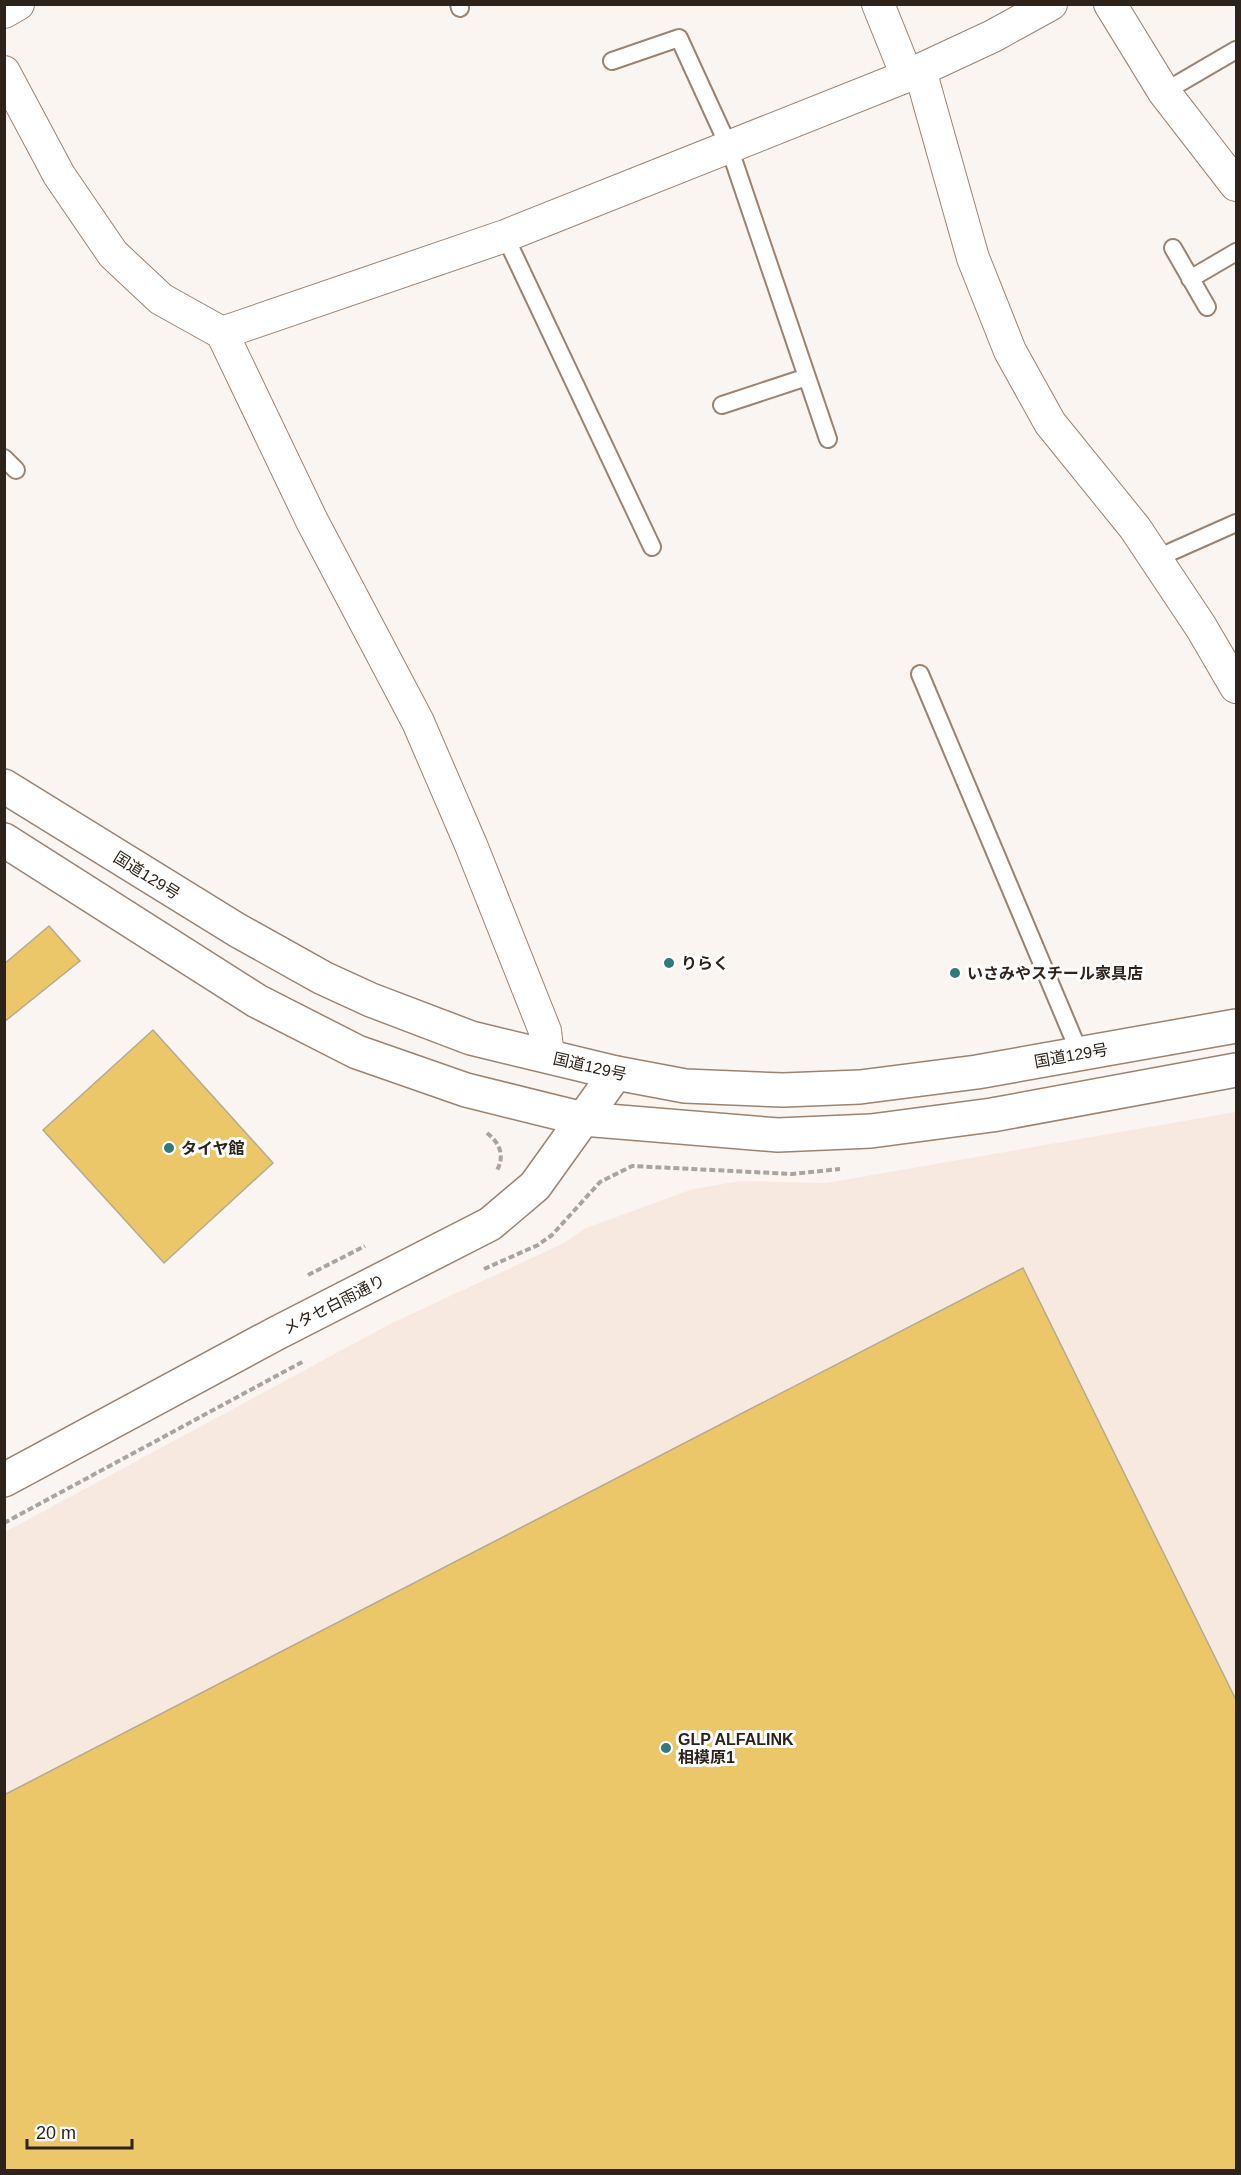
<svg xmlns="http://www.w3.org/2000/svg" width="1241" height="2175" viewBox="0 0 1241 2175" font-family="Arial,'Noto Sans JP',sans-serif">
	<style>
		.built { fill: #f7e9df }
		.building { fill: #ecc76a; stroke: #b6aa8d; stroke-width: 1.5 }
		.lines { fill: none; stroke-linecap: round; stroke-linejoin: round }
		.lane-casing { stroke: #9c836f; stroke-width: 20 }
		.street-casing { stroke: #9c836f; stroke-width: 34 }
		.secondary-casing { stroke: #9c836f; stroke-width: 36 }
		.highway-casing { stroke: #9c836f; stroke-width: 36 }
		.path { stroke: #aba39d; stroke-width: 4; stroke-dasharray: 6 3; stroke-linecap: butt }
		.lane { stroke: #fff; stroke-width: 16 }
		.street { stroke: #fff; stroke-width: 32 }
		.secondary { stroke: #fff; stroke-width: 33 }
		.highway { stroke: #fff; stroke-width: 33 }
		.poi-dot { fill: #30797e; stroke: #fff; stroke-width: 2 }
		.labels { text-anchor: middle; stroke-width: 6; stroke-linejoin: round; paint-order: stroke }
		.street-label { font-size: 16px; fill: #2e231b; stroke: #fff }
		.poi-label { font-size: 16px; font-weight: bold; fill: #2e231b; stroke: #fff; text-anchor: start }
	</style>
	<rect width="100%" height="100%" fill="#fbf5f1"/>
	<path class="built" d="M1236,1112V2170H5V1532L390,1324L564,1243L586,1228L693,1189L740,1181L826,1183Z"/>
	<path class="building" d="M49,926L80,961L4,1022V964Z
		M153,1030L273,1163L164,1263L43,1130Z
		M1023,1268L1236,1700V2170H4V1795Z"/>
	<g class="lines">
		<defs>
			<path id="lane" d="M459,4L460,8
				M612,61L679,38L729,147L828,439
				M1164,92L1236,50
				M505,236L652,547
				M1173,248L1207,307
				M1190,279L1236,252
				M722,405L807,377
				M4,458L16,470
				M1155,559L1236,523
				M920,674L1080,1054"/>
			<path id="street" d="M878,4L907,76
				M1110,4L1164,92L1236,185
				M4,12L18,4
				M920,70L973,258L1010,351L1050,423L1135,528L1201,627L1236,687
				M4,72L59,175L113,254L161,299L222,333
				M548,1056L545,1031L471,845L418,722L312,521L222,333L505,236L907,76L993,36L1051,4"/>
			<path id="secondary" d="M4,1480L277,1333L490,1224L535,1186L616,1073"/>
			<path id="highway" d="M4,786L237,930L323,978L371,1000L471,1038L616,1073L685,1086L783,1090L860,1087L977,1072L1236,1026
				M4,840L257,1001L357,1052L466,1090L583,1119L778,1135L871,1131L992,1115L1236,1070"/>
		</defs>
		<use href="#lane" class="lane-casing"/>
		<use href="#street" class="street-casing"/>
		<use href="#secondary" class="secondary-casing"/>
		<use href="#highway" class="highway-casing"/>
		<path class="path" d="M487,1133C501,1144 505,1157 496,1172
			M484,1269L538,1245L552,1235L600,1182L632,1166L792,1174L840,1169
			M308,1275L365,1246
			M4,1523L304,1361"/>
		<use href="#lane" class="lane"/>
		<use href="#street" class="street"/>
		<use href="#secondary" class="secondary"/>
		<use href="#highway" class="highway"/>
	</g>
	<g class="poi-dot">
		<circle cx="669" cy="963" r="6"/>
		<circle cx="955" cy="973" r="6"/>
		<circle cx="169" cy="1148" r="6"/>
		<circle cx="666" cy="1748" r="6"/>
	</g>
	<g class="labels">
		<g class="street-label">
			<text transform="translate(147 875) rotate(32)" y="6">国道129号</text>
			<text transform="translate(1071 1055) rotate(-10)" y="6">国道129号</text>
			<text transform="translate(590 1066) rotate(13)" y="6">国道129号</text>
			<text transform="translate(334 1304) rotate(-27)" y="6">メタセ白雨通り</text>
		</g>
		<g class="poi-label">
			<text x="681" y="969">りらく</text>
			<text x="967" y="979">いさみやスチール家具店</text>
			<text x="181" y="1154">タイヤ館</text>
			<text x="678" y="1745">GLP ALFALINK<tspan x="678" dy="18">相模原1</tspan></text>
		</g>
	</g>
	<rect width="1241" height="2175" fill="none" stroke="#2e231b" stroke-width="12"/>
	<path d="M27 2139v9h105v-9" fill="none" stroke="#2e231b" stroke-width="3"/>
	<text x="36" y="2139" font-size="18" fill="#2e231b" stroke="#ffffff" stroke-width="4.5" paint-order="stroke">20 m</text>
</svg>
